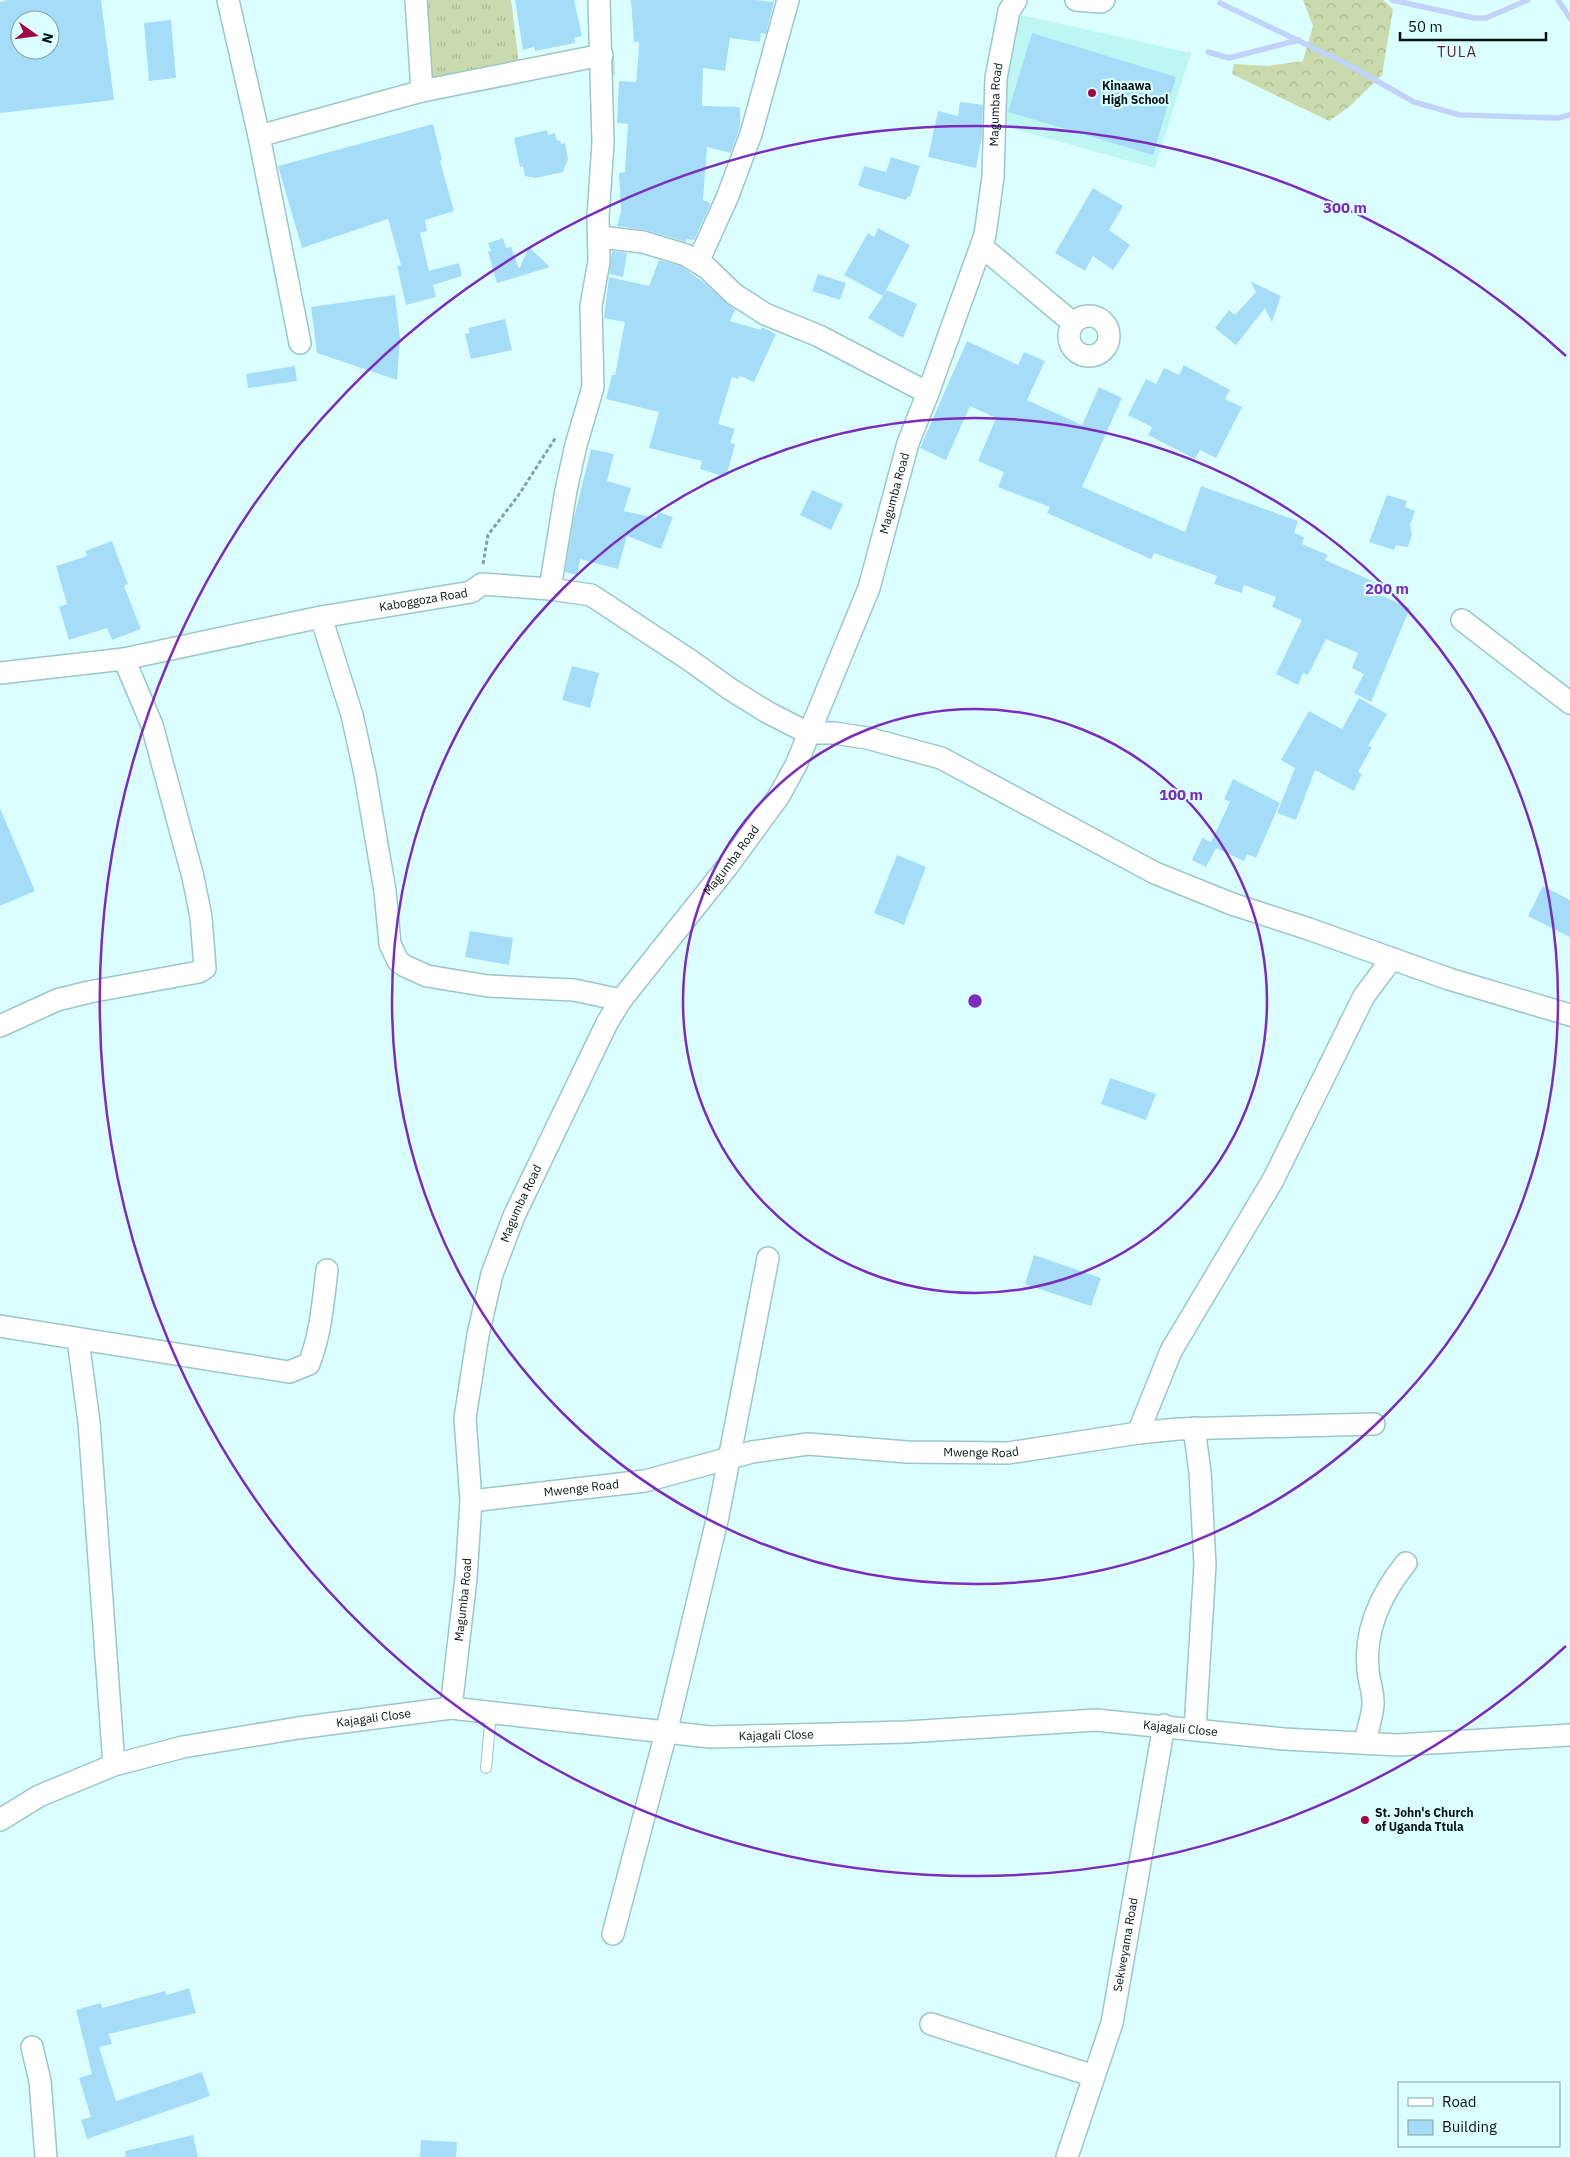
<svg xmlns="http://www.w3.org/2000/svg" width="1570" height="2157" viewBox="0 0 1570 2157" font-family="'IBM Plex Sans',sans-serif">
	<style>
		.built { fill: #bef6f4 }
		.grass { fill: url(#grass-tufts) }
		.forest { fill: url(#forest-crowns) }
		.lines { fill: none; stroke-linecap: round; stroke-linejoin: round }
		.stream { stroke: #c1d3f8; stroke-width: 5.5 }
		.building { fill: #a5ddf8; fill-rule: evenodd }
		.service-casing { stroke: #9bc7c6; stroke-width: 12 }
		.minor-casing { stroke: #9bc7c6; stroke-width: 24 }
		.path { stroke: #85a1a0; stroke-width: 3; stroke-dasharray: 4 2.5; stroke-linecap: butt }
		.service { stroke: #fff; stroke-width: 10 }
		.minor { stroke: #fff; stroke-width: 21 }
		.ring { fill: none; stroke: #7b2cbf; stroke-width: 2.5 }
		.poi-dot { fill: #a20644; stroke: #dbfffe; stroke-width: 2 }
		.labels { text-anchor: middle; stroke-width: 4.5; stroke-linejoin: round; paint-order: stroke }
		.poi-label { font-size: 12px; font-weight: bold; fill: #031312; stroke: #dbfffe; text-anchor: start }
		.street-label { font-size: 12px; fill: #031312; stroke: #dbfffe }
		.quarter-label { font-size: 15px; letter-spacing: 1px; fill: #631f31; stroke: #dbfffe }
		.centre { fill: #7b2cbf; stroke: #dbfffe; stroke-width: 2.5 }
		.ring-label { font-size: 15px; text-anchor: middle; font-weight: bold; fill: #7b2cbf; stroke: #dbfffe; stroke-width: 4.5; stroke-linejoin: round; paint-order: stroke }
	</style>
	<defs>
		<pattern id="grass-tufts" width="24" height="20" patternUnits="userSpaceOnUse" patternTransform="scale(1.25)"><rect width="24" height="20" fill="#c9daac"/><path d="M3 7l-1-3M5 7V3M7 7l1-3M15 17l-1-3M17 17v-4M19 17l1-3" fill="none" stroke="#abba93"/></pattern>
		<pattern id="forest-crowns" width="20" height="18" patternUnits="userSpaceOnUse" patternTransform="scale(1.25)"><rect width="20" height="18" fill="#c9daac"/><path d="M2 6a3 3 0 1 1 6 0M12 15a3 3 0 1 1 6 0" fill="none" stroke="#abba93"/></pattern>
	</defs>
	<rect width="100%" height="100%" fill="#dbfffe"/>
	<path class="built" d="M1021,15L1191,53L1155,168L1003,126L1007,60Z"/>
	<path class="grass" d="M426,0H511L519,64L429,85Z"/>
	<path class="forest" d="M1303,0H1383L1393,9L1382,75L1349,107L1329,121L1232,74L1234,64L1267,66L1303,61L1313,26Z"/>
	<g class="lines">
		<path class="stream" d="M1392,0L1474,18H1486L1528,0
			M1558,0L1570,18
			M1220,3L1347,64L1414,102L1460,115L1558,118L1570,115
			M1208,52L1229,58L1299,40
			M611,53L612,73"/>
	</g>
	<path class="building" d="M8,0H101L114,100L0,113V2ZM20,20H50V50H20Z
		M515,0H574L582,36L574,38L575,43L535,51L534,47L523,50Z
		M631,0H756L774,2L766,34L761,33L760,42L730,38L725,71L703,68L702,106L740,107V126L731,153L707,147L703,200L711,203L694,240L687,239L686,242L646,230L617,226L621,211L619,173L625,172L628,124L617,123L619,81L636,82L638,62L639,42H634Z
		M171,20L176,78L149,81L144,23Z
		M1032,33L1176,77L1153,155L1008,112Z
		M960,102L983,105L982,137L976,168L928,157L938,111L958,116Z
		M433,124L442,160L440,161L454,211L425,220L427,231L420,233L429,271L459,263L462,276L433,285L436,297L406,305L397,266L401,265L388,219L302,248L278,166Z
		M547,130L548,135L555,133L557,141L560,140L561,144L565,143L568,159L563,172L536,178L525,176L523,166L520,167L514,138Z
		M891,157L920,166L910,197L908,196L906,200L858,186L864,166L886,172Z
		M1093,188L1123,206L1109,230L1130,245L1113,270L1093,256L1085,271L1055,253Z
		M878,228L910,245L883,296L844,275L868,233L874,237Z
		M503,238L506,248L511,247L519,269L529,247L550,267L497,283L488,252L491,251L488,243Z
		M612,251L627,253L623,277L609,274Z
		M659,260L681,266L702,281L735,310L730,321L761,330L762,327L776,334L754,382L740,376L738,379L732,377L718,424L735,429L730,443L735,444L726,477L700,469L702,461L649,448L659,412L606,399L612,375H615L625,322L604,318L609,277L649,286Z
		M818,274L846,283L840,300L812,291Z
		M1250,281L1281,296L1272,322L1265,308L1236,345L1215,328L1229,310L1235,315L1256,292Z
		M887,290L917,304L903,338L868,318Z
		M395,295L400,338L397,380L317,353L311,307Z
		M505,319L512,350L471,359L465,334L470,333L468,328Z
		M967,341L1018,365L1024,352L1045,361L1027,400L1082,425L1099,387L1122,398L1082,487L1185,532L1201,486L1298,521L1294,533L1304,537L1302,544L1328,555L1325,560L1377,583L1373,592L1410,608L1371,702L1354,693L1364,674L1352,668L1358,653L1326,639L1308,675L1303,673L1298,685L1276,674L1302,620L1272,607L1276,597L1244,585L1242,593L1214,584L1217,576L1154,553L1151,559L1047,513L1050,507L998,487L1004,472L978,461L996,418L970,406L946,460L920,448Z
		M1184,365L1230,390L1225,399L1242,407L1216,458L1200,450L1195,459L1148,435L1152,427L1128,415L1146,379L1156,384L1164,368L1179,375Z
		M295,366L297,381L248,388L246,374Z
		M591,449L614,454L607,481L631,488L624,511L656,518L658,512L673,517L661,549L627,536L618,569L580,559L577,575L565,572L573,522Z
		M812,490L843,504L831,530L800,515Z
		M1387,495L1407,501L1405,507L1415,511L1410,525L1412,535L1408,547L1396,545L1394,550L1369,542Z
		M112,541L128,584L124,586L141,629L112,640L107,628L69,640L59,607L67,604L56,566L87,556L85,551Z
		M572,666L599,673L590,708L562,700Z
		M1359,698L1387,714L1368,746L1372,747L1358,772L1362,774L1354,791L1315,770L1296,820L1277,813L1295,768L1281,760L1309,711L1342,729Z
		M1233,779L1280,803L1256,858L1247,854L1244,861L1216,848L1206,867L1192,860L1202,838L1211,842L1230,802L1224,799Z
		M0,808L35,891L0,906Z
		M897,855L926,867L904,925L874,913Z
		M1543,886L1570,900V937L1528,916Z
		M470,931L513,938L509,965L465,957Z
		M1110,1078L1156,1094L1146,1120L1101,1104Z
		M1034,1255L1101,1278L1091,1306L1025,1284Z
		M189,1988L196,2013L109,2034L112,2044L99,2047L116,2101L202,2072L210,2096L87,2139L81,2120L91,2117L79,2078L92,2074L76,2010L101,2003L102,2008L165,1991L167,1995Z
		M193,2135L198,2157H126L125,2151Z
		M421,2140L457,2142L456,2157H420Z"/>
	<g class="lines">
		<defs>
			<path id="service" d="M486,1768L491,1713"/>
			<g id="minor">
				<path d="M228,0L259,136L300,343"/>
				<path d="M416,0L422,91"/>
				<path d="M1076,0L1101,2L1104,0"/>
				<path d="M259,136L422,91L602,55"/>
				<path d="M600,237L643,242L686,255L707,268L734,294L765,314L819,336L928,393"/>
				<path d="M981,246L1073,323"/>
				<path d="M698,262L727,198L751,134L788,0"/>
				<circle cx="1089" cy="336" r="20"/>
				<path d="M550,589L566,490L576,445L593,387L591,306L599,261L598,217L603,143L599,0"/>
				<path d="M321,617L352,715L365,774L385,891L390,944L398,961L405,966L427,976L488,986L574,990L621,1000"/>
				<path d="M1462,620L1570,703"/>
				<path id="s1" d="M0,673L124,659L321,617L471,592L482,584L550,589L591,595L691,661L730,689L767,712L808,733H834L867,738L941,758L1155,873L1232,904L1309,929L1449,979L1570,1015"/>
				<path d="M0,1026L57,1000L89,992L199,972L205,968L201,917L193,877L152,725L124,659"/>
				<path d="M0,1326L289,1372L309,1364C321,1333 323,1302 327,1270"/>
				<path d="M78,1340L89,1422L114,1765"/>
				<path d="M1194,1428L1200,1472L1205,1565L1195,1729"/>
				<path d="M1138,1433L1171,1351L1273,1180L1364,996L1391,960"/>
				<path id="s2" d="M471,1501L645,1481L752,1452L808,1444L907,1452L1008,1453L1138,1433L1178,1429L1374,1424"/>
				<path id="s3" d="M451,1708L466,1578L471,1501L465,1418L478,1335L492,1274L514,1216L607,1023L621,1000L727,867L779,796L796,765L869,588L908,443L928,393L985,235L993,177L996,78L1009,11L1016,0"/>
				<path d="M1365,1743C1367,1731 1372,1718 1373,1705C1374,1693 1369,1682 1368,1670C1364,1630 1381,1594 1406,1563"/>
				<path id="s4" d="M0,1820L39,1796L114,1765L183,1747L298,1728L451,1708L710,1737L906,1732L1096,1720L1284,1739L1397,1745L1570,1735"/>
				<path d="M613,1934L666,1733L718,1516L768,1258"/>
				<path d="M931,2024L1094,2076"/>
				<path d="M32,2047L40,2081L46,2157"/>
				<path id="s5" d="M1067,2157L1112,2023L1164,1725"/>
			</g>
		</defs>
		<use href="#service" class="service-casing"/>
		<use href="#minor" class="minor-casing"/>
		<path class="path" d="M483,564L488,535L518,496L556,437"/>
		<use href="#service" class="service"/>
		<use href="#minor" class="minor"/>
	</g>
	<g class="ring">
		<circle cx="975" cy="1001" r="292"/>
		<circle cx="975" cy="1001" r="583"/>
		<path d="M1566 1646A875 875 0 1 1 1566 356"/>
	</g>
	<g class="poi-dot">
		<circle cx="1092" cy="93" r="5"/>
		<circle cx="1365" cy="1820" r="5"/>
	</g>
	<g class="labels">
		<g class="poi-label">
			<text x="1102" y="90">Kinaawa<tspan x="1102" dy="14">High School</tspan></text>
			<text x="1375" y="1817">St. John's Church<tspan x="1375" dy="14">of Uganda Ttula</tspan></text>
		</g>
		<g class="street-label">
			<text dy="4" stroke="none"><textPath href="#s3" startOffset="1729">Magumba Road</textPath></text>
			<text dy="4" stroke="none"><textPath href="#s3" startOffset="1324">Magumba Road</textPath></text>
			<text dy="4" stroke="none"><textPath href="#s1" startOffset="430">Kaboggoza Road</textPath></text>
			<text dy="4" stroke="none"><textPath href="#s3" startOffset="919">Magumba Road</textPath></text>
			<text dy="4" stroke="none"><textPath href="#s3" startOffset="514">Magumba Road</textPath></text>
			<text dy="4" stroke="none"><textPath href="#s2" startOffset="516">Mwenge Road</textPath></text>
			<text dy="4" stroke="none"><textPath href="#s2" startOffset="111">Mwenge Road</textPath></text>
			<text dy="4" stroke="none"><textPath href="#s3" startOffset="109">Magumba Road</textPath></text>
			<text dy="4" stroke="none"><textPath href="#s4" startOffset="391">Kajagali Close</textPath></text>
			<text dy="4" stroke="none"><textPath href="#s4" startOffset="1201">Kajagali Close</textPath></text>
			<text dy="4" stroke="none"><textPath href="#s4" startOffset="796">Kajagali Close</textPath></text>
			<text dy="4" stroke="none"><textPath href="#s5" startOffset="221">Sekweyama Road</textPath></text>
		</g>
		<g class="quarter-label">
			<text x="1457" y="57">TULA</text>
		</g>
	</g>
	<circle cx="975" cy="1001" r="8" class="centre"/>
	<g class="ring-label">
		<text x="1345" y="213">300 m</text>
		<text x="1387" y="594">200 m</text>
		<text x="1181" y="800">100 m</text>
	</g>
	<rect x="1398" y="2082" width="162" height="65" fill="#dbfffe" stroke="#85a1a0"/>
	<rect x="1408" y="2098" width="25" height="8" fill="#ffffff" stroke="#85a1a0"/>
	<text x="1442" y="2107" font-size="15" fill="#031312">Road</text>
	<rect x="1408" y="2120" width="25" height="15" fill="#a5ddf8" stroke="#85a1a0"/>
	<text x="1442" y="2132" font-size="15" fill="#031312">Building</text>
	<g transform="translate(35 35) rotate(104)"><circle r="24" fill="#dbfffe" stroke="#85a1a0"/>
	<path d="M0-4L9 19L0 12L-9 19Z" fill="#a20644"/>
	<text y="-8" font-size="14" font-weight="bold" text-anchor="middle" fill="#031312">N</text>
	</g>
	<path d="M1400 32v8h146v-8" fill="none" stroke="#031312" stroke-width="2.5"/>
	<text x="1408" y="32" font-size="15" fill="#031312" stroke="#dbfffe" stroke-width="4" paint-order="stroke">50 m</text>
</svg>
